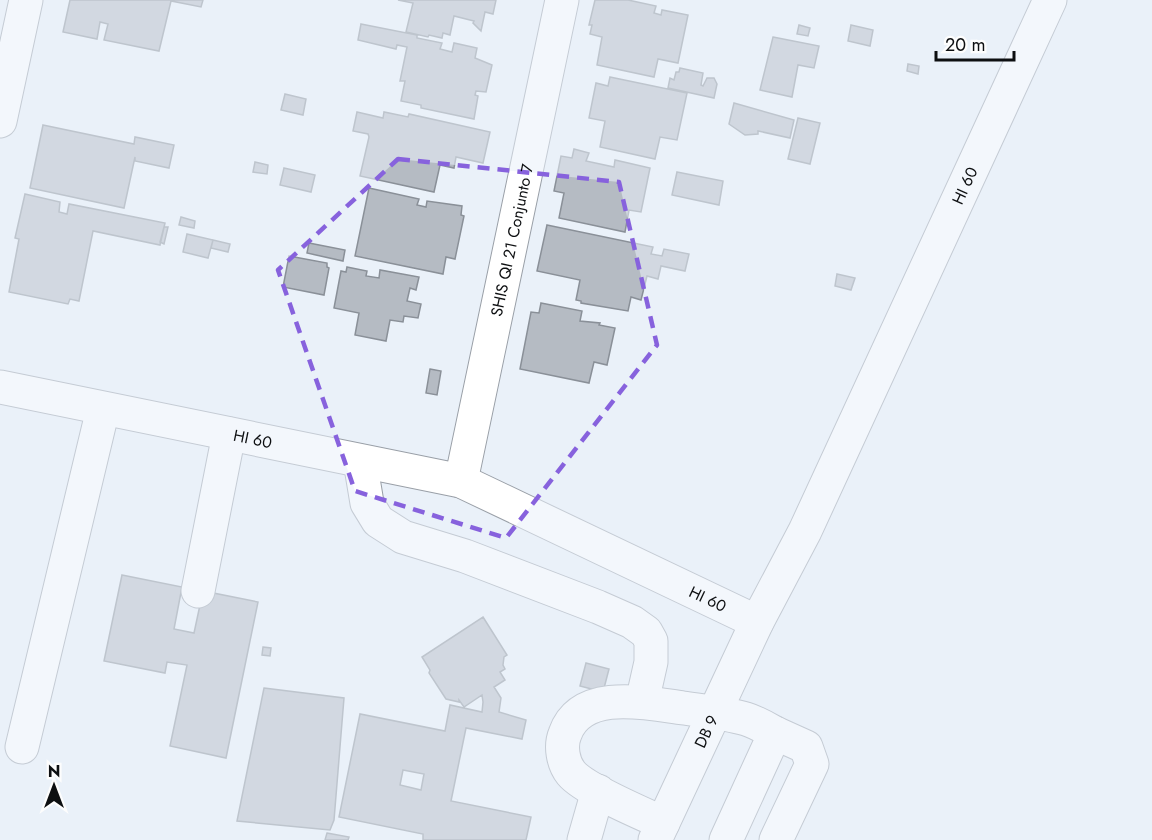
<svg xmlns="http://www.w3.org/2000/svg" width="1152" height="840" viewBox="0 0 1152 840" font-family="Jost,sans-serif">
	<style>
		.building { fill: #b5bbc3; stroke: #8a9098; stroke-width: 1.5; fill-rule: evenodd }
		.lines { fill: none; stroke-linecap: round; stroke-linejoin: round }
		.minor-casing { stroke: #999fa7; stroke-width: 35 }
		.minor { stroke: #fff; stroke-width: 33 }
		.marked { fill: none; stroke: #8762dd; stroke-width: 4.5; stroke-dasharray: 12 8; stroke-linejoin: round }
		.labels { text-anchor: middle; stroke-width: 6; stroke-linejoin: round; paint-order: stroke }
		.street-label { font-size: 16px; fill: #0d0f11; stroke: #fdfdfd }
	</style>
	<rect width="100%" height="100%" fill="#eaf1f9"/>
	<path class="building" d="M70,0H203L201,7L171,1L159,51L104,40L108,24L100,22L97,39L63,32Z
		M398,0H496L493,14L485,12L481,31L473,23L474,21L454,16L450,35L443,33L442,38L429,35L428,37L406,32L413,3Z
		M595,0H628L656,6L654,13L661,15L662,10L688,15L678,63L658,59L654,77L597,65L602,37L590,34L592,25H589Z
		M361,24L417,35V38L442,43L440,49L452,52L454,43L477,48L475,58L492,65L486,92L476,91L475,95L478,96L474,119L421,108V105L401,101L405,81H400L407,47L397,45L396,49L358,40Z
		M799,25L810,28L808,36L797,34Z
		M851,25L873,30L870,46L848,41Z
		M773,37L819,46L814,68L798,65L792,97L760,90Z
		M908,64L919,66L918,74L907,71Z
		M680,68L703,73L701,85L703,86L707,78H714L717,84L714,98L668,88L670,78L674,80L676,72H679Z
		M610,77L687,93L677,140L660,137L655,159L600,147L605,121L589,118L596,83L608,86Z
		M285,94L306,99L303,115L281,110Z
		M734,103L794,120L790,138L758,131V134L745,135L729,124Z
		M357,112L383,118L384,112L408,117L409,114L490,132L483,163L456,157L454,168L440,165L434,192L360,176L369,137L368,134L353,131Z
		M798,118L820,123L810,164L788,159Z
		M43,125L134,144L135,137L174,145L169,168L135,161V157L124,208L30,188Z
		M574,149L589,153L586,161L614,167L615,160L650,168L641,212L629,210L625,232L559,218L564,193L554,191L561,156L572,158Z
		M255,162L268,165L267,174L253,172Z
		M284,168L315,175L311,192L280,185Z
		M677,172L723,181L719,205L672,195Z
		M369,188L419,199L417,205L426,207L427,201L462,206L461,215L464,216L455,259L446,257L443,274L355,256Z
		M25,194L60,202L59,212L67,214L69,204L165,223L160,245L93,231L79,301L70,299L68,304L9,292L19,239L15,238Z
		M181,217L195,221L194,228L179,225Z
		M547,225L653,247L651,254L662,256L664,249L689,254L685,271L661,266L658,279L647,276L641,300L631,297L628,311L581,303V301L576,300L580,280L537,271Z
		M164,227H168L164,244L160,242Z
		M187,234L213,240L208,258L183,252Z
		M213,240L230,244L228,252L211,248Z
		M309,243L345,250L343,261L307,253Z
		M289,256L327,263V267L329,268L324,295L283,287Z
		M347,267L367,271L366,276L379,278L380,270L419,277L416,290L410,288L407,301L421,304L418,318L404,316L403,322L390,320L386,341L355,335L359,313L334,308L341,271L346,272Z
		M837,274L855,278L851,290L835,286Z
		M541,303L582,311L580,321L600,323L599,325L615,328L607,365L594,362L589,383L520,369L531,312L539,313Z
		M430,369L441,371L437,395L426,393Z
		M122,575L182,587L174,629L194,633L203,591L258,602L226,758L170,746L187,665L167,662L165,673L104,661Z
		M483,617L507,655L504,657L503,665L505,669L500,672L505,680L494,687L501,698L499,712L526,720L522,739L466,728L451,801L531,817L526,840H423V834L339,817L360,714L445,731L450,705L482,712L483,702L482,695L464,707L459,700V702L446,699L429,673L430,670L422,657ZM403,770L424,774L421,790L400,785Z
		M263,647L271,648L270,656L262,655Z
		M586,663L609,669L603,692L580,686Z
		M264,688L344,698L334,820L330,830L237,821Z
		M327,833L349,837L348,840H325Z"/>
	<g class="lines">
		<defs>
			<g id="minor">
				<path d="M0,121L26,0"/>
				<path id="s1" d="M0,387L461,481L757,622"/>
				<path d="M360,461L367,503L378,521L403,537L465,556L598,607L632,622L646,632L651,641V662L642,702"/>
				<path id="s2" d="M461,481L562,0"/>
				<path d="M198,591L229,434"/>
				<path d="M775,733L806,747L812,764L776,840"/>
				<path d="M22,747L103,409"/>
				<path d="M663,823C641,813 584,789 571,773C563,763 560,746 565,734C581,688 647,703 683,708C704,711 726,713 746,719C756,722 766,728 775,733L726,840"/>
				<path d="M584,840L598,791"/>
				<path id="s3" d="M655,840L757,622L805,531L1050,0"/>
			</g>
		</defs>
		<use href="#minor" class="minor-casing"/>
		<use href="#minor" class="minor"/>
	</g>
	<path d="M0 0H1152V840H0ZM398,159L619,182L657,345L506,538L355,491L278,270Z" fill="#eaf1f9" fill-opacity=".55" fill-rule="evenodd"/>
	<path class="marked" d="M398,159L619,182L657,345L506,538L355,491L278,270Z"/>
	<g class="labels">
		<g class="street-label">
			<text dy="6" stroke="none"><textPath href="#s3" startOffset="724">HI 60</textPath></text>
			<text dy="6" stroke="none"><textPath href="#s2" startOffset="246">SHIS QI 21 Conjunto 7</textPath></text>
			<text dy="6" stroke="none"><textPath href="#s1" startOffset="258">HI 60</textPath></text>
			<text dy="6" stroke="none"><textPath href="#s1" startOffset="744">HI 60</textPath></text>
			<text dy="6" stroke="none"><textPath href="#s3" startOffset="120">DB 9</textPath></text>
		</g>
	</g>
	<g transform="translate(54 786)" stroke="#fdfdfd" stroke-width="4.5" paint-order="stroke">
	<path d="M0-4.5L10 22L0 15L-10 22Z" fill="#0d0f11"/>
	<text y="-9" font-size="16" font-weight="bold" text-anchor="middle" fill="#0d0f11">N</text>
	</g>
	<path d="M936 51v9h78v-9" fill="none" stroke="#0d0f11" stroke-width="3"/>
	<text x="945" y="51" font-size="18" fill="#0d0f11" stroke="#fdfdfd" stroke-width="4.5" paint-order="stroke">20 m</text>
</svg>
